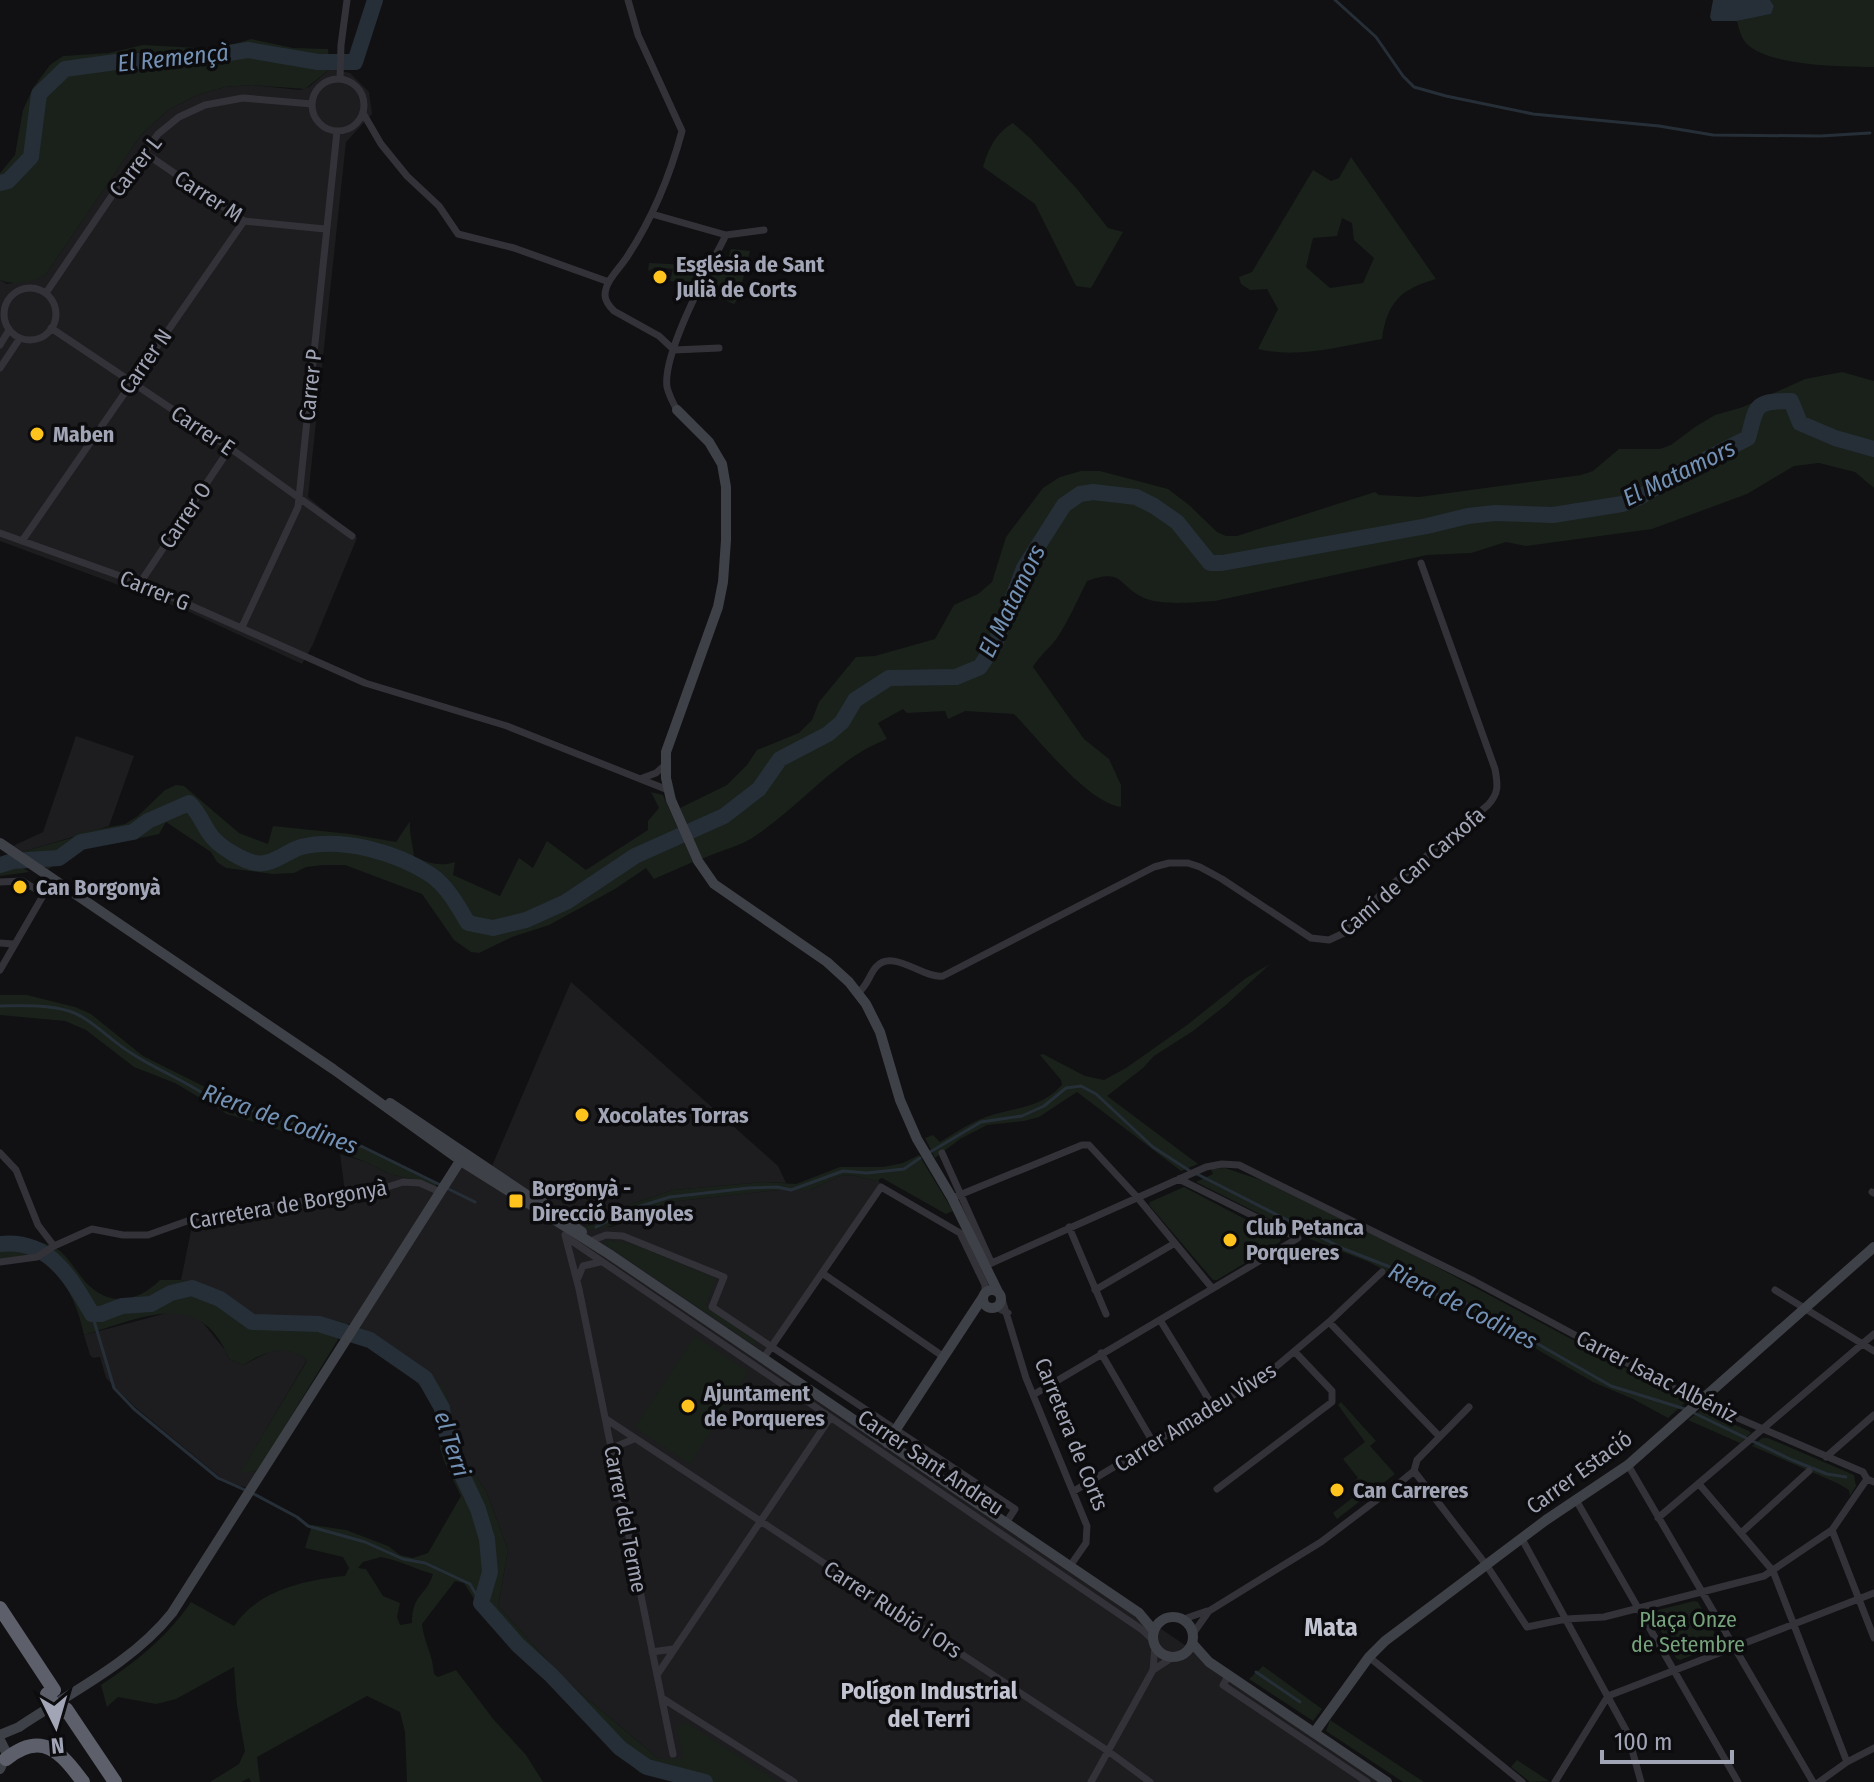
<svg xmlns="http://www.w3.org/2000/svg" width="1874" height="1782" viewBox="0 0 1874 1782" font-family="'Fira Sans Condensed',sans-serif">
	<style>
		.built { fill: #1d1d20 }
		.green { fill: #19211a; fill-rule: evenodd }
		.water { fill: #262f37 }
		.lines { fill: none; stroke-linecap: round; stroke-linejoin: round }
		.stream { stroke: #262f37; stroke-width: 3 }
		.river { stroke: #262f37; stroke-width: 16 }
		.street { stroke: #323238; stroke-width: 7 }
		.secondary { stroke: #3f4148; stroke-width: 10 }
		.highway { stroke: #5d606a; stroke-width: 14 }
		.highway-bridge { stroke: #5d606a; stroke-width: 14 }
		.poi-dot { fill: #ffc31d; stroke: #0c0c0e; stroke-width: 3 }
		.labels { text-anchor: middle; stroke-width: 7; stroke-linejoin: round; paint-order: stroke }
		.street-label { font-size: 22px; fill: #a1a5b5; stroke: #0c0c0e }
		.poi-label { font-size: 22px; font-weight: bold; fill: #a1a5b5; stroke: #0c0c0e; text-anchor: start }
		.park-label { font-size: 22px; fill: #75a27b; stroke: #0c0c0e }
		.water-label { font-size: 24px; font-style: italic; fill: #7391b4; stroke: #0c0c0e }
		.neighbourhood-label { font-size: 24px; font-weight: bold; fill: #c2c5d1; stroke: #0c0c0e }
		.quarter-label { font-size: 26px; font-weight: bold; fill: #c2c5d1; stroke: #0c0c0e }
	</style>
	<rect width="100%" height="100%" fill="#111113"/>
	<path class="built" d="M330,69L350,73L369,92L372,114L346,142L308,497L357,538L313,644L302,664L183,609L0,541V280L7,284L37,279L46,274L141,135L168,110L197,95L225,87L252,85L300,90L309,87Z
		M76,736L134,756L109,826L22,852L13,846L43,832Z
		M571,982L778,1166L786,1183L765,1182L673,1190L626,1206L599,1224L582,1226L611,1227L669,1202L778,1190H810L840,1176L852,1175L876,1181L878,1178L881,1187L764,1360L1387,1782H735L685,1759H659L565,1680L498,1606L508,1550L486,1491L463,1458L454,1434L450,1407L358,1326L317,1317L278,1322L253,1318L248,1316L224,1293L181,1280L194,1216L345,1192L340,1154L366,1162L390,1174L423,1182L441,1191L463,1155L489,1173Z
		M171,1312L192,1314L204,1324L225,1350L229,1359L243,1365L269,1352L286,1349L298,1353L307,1360L241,1472L258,1471L248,1488L227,1483L134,1406L106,1378L100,1357L93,1358L90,1355L84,1335Z"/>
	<path class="green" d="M1770,0H1874V67C1844,67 1769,66 1747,44C1741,38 1739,29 1737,21L1770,14L1774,6Z
		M251,39L293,48L328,49L330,69L305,89L252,85L225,87L197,95L168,110L141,135L46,274C36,282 12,286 0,280V173L15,155L23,110L33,88L50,65L63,56L109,53L143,45L217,49Z
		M1013,123L1031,139L1077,189L1108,228L1123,232L1091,288L1076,286L1035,204L983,167C989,148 995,134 1013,123Z
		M1351,157L1436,279C1401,289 1387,302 1382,339C1343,346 1297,359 1258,349L1278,309L1267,289L1250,290L1241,284L1239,277L1252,272L1313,170L1331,181L1339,178ZM1342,218L1352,223L1354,240L1374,258L1363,283L1330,288L1306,267L1313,238L1337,236Z
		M731,249L750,251L738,299L734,304L702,291L712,268L725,270Z
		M649,263L690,265L689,272L702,276L697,285L670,281L673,269L656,267L648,271Z
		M1842,372L1874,381V488L1855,472L1819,463L1794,466L1747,494L1652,529L1526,546L1506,542L1471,553L1427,555L1215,601C1196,602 1162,606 1144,598C1116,585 1125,568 1087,581C1077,601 1069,620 1057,638C1049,649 1039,656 1033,667L1084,739L1109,759L1121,785V807C1087,802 1039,740 1014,714L965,711L948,719L945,711L907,713L903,709L878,723L887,739C836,759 802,804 758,834C741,847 720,850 702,859L680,808L727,785L747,765L757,750L799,733L812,720L819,702L856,657L875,656L935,639L954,605L978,594L992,582L1006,537L1043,488L1060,477L1081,471H1100L1168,489L1189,505L1217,532L1226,536H1237L1375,492L1379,495L1419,497L1581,475L1593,471L1619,449H1660L1671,445L1695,427L1715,415L1743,407L1805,379Z
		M176,785L184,786L239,833L268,844L273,826L350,834L396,842L410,821C409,834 413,844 414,857C429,863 440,867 455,862L453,875L500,896L519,858L533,868L547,841L586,870L648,830V821L659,808L651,792L663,795L693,862L654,879L646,868L615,889L549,925L512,937L479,953L471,952L454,940L422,894L345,865H323L306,867L294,873L273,874L226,868L217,862L211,852L166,822L159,834L117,843L108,840L98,842L48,869L22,852L71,838L78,833L125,824L138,816L165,790Z
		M5,855L29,872L0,876V857Z
		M1270,964L1226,1005L1193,1031L1154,1056L1143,1068L1107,1096L1198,1164L1181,1171L1077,1092L1039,1117L1024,1121L987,1125L960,1139L935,1158L925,1138L933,1135L940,1142C955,1133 969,1123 986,1117C1015,1107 1040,1109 1062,1085L1061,1080L1040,1055L1043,1054L1085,1076L1104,1080L1126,1068L1187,1025L1246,978Z
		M0,995H27L75,1007L91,1014L143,1056L223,1096L355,1142L437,1183L435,1188L423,1182L390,1174L366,1162L265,1125L227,1114L175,1083L134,1067L86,1030L65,1021L0,1015Z
		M919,1155L953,1211L946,1214L882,1178L876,1181L852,1175L840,1176L810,1190H778L669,1202L611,1226L592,1230L578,1228L599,1223L626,1206L673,1190L765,1182L796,1184L840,1167H883L903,1163Z
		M1225,1168L1264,1181L1420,1258L1687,1401L1668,1418L1633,1399L1593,1382L1473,1312L1423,1295L1406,1282L1369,1262L1307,1238L1196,1182L1213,1174L1211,1169Z
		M1184,1187L1281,1238L1280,1242L1217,1280H1213L1149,1205L1150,1202Z
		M0,1237C19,1239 44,1239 60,1251C73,1262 80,1279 93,1289C116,1307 141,1299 160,1280H181L224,1293L248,1316L253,1318L278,1322L317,1317L348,1323L258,1471L240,1473L307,1361L305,1358C284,1343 263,1353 243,1365L229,1359C200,1286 140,1319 84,1335C77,1302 64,1275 36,1254L0,1259Z
		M607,1240L636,1245L716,1279L705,1306L756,1341L754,1345L603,1243Z
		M360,1327L411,1359L443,1387L450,1407L454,1434L463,1458L486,1491L508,1550L498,1606L565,1680L659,1759H684L677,1728L685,1722L778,1782H673L669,1779L640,1773L628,1762L576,1704L534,1669L525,1656L487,1619L464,1583L455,1581L422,1624C424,1643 433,1655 434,1674L438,1677L456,1670L494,1720L526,1755L543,1782H407L405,1732L400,1712L367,1696L257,1757L260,1782H251L249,1778L241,1782H210L239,1764L245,1751L237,1706L234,1667L176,1699L156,1704L118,1697L107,1707L101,1685C137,1661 167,1637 191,1602L234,1626C258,1590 305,1580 345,1576L349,1568L343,1557L305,1548L312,1525L346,1530L388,1546L400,1555L413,1558L428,1553L461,1496L444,1461L440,1448V1426L434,1407L422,1388L409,1374L353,1337ZM381,1557C399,1560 415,1569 433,1574C426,1597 412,1593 412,1623L400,1625L397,1617L400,1603L383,1596L366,1569L358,1568L363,1562Z
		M695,1336L748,1372L690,1464L635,1427Z
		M1341,1402L1376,1441L1370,1446L1395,1474L1337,1519L1333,1513L1360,1492L1353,1482L1358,1478L1343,1459L1365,1442L1338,1405Z
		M1701,1410L1749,1431L1751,1433L1740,1443L1688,1420Z
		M1762,1438H1768L1854,1475L1856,1486L1850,1496L1849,1490L1837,1483L1752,1446Z
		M1694,1601L1698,1602L1720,1642L1719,1645L1680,1660L1676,1658L1652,1615L1654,1611Z
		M1263,1666L1322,1709L1313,1721L1249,1679Z
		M1330,1720L1424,1782H1403L1326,1731Z
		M1517,1760L1549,1781L1530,1782L1511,1767Z"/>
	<path class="water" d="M1713,0H1770L1774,6L1771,14L1737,21H1712L1710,17Z"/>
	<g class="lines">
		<path class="stream" d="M1335,0L1376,37L1403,76L1414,87L1446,96L1533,114L1659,126L1713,135L1820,136L1870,133
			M0,1006C22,1006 47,1004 69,1011C91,1018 111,1041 131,1053C155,1069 182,1079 207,1096L363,1147L475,1202
			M930,1152L981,1122L1022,1116L1044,1106L1066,1088L1081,1086L1096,1094L1153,1147L1190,1171
			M1197,1174L1344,1249L1390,1267L1433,1293L1470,1305L1611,1386L1685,1409
			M596,1227L631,1209L670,1197L749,1188L777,1187L791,1190L843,1171L867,1173L904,1169L920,1158
			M92,1314L114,1388L134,1409L218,1478L245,1490
			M1692,1412L1792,1460L1827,1474L1846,1477
			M252,1493L297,1517L308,1526L365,1542L403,1559L425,1563L470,1584L481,1603
			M1256,1672L1300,1702
			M666,1772L676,1782"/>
		<path class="river" d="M0,183L8,181L31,157L39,94L65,69L116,62L191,59L248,50L318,62H355L375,0
			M0,865L13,861L59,858L81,842L133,832L148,821L189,803C200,813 204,828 213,838C222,848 243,861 256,863C272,866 287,851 301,847C342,837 396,852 431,875C447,886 458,906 468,923L493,928L526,920L566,902L635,856L724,816L759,789L780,759L828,734L842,722L855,700L889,678L956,677L980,667L995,644L1024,568L1064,505L1080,494L1093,492L1136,497L1154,506L1177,522L1210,563H1222L1427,526L1468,516L1495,513L1553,515L1622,504L1640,497L1681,472L1748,438C1757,407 1752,401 1791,401L1800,423L1835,438L1874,449
			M0,1244C49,1239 70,1276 92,1314H101L122,1306L151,1304L171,1293L192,1288L220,1299L252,1322L319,1324L370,1340L425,1378L442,1408L445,1428L456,1462L478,1509L487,1539L490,1572L481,1603L518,1645L551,1675L620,1748L647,1767L705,1782"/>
		<path class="street" d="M628,0L638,35L682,131C670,176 652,219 627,257C620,268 605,281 605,295C605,301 610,307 614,311L659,336L674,350
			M340,79L341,45L347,0
			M312 105a26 26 0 1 1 52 0a26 26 0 1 1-52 0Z
			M363,113L381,144L407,176L439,206L458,234L514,248L609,282
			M145,153L244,221L325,229
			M652,214L726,235C710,267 662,353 667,387C669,395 673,403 677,410
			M726,235L764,230
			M4 314a26 26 0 1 1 52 0a26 26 0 1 1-52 0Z
			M46,293L111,197L158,134L179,117L205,105L243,98L312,104
			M51,328L230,448L352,536
			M0,345L9,330
			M674,350L719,348
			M0,368L20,338
			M0,533L140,583L365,683L507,726L668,790
			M22,541L244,221
			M140,583L230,448
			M242,627L298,507L337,131
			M640,779L656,773L665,765
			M0,882L22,881L44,894L0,970
			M0,943L13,944
			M858,993C868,985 869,975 876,967C893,948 923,979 943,976L1154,867L1169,863H1188L1200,867L1222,879L1311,938L1329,940L1344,933L1383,892L1488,805C1499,793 1498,785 1495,769L1421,563
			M0,1153L16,1170L38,1225L54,1246
			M942,1153L991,1262
			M1872,1192L1874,1193
			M952,1198L1082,1145H1089L1137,1197L1212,1288
			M1069,1227L1106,1314
			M565,1235L579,1289L673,1754
			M566,1237L1141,1629L1153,1640
			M593,1240L606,1235L623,1236L724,1277L712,1307L1015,1509L1006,1523
			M0,1262L37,1257L54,1246L92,1229L123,1235H148L204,1215L375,1191L403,1182L420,1183L440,1192
			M985,1266L1206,1167L1222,1164L1239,1165L1474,1281L1698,1401L1863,1472L1867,1479L1874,1482
			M822,1273L944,1357
			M578,1278L583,1266L600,1262
			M1095,1290L1175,1243
			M1775,1290L1874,1351
			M1001,1296L1026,1378L1087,1526L1086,1543L1070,1566
			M996,1307L1008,1313
			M1160,1320L1214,1408
			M1329,1322L1439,1436
			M1101,1353L1154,1444
			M763,1359L881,1187L960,1233L985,1285V1292
			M1033,1395L1298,1238L1179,1179
			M606,1419L1108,1751L1150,1782
			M612,1448L634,1439
			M1826,1457L1874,1415
			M1628,1465L1813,1782
			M1414,1471L1487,1566L1527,1627L1566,1619L1604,1617L1764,1576L1832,1530L1867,1479
			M1699,1484L1773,1571L1847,1762
			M1217,1489L1332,1402V1391L1295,1352
			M1074,1491L1265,1376L1329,1322L1382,1272
			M1576,1500L1738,1782
			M1658,1518L1874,1334
			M1832,1530L1874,1638
			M1741,1533L1809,1471
			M1522,1539L1627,1732L1641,1782
			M1181,1620L1207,1611
			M1192,1635L1209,1611L1321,1542L1403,1480L1414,1471L1417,1460L1469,1407
			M652,1652L673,1649
			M1369,1657L1522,1782
			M1153,1670L1173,1657
			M657,1675L830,1418
			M1229,1675L1223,1685L1367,1782
			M662,1698L794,1782
			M1091,1782L1153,1670L1155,1645
			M1555,1782L1608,1696L1874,1593
			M1819,1782L1847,1762L1874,1748"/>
		<path class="secondary" d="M677,410L709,442L722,464L726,487V540L723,582L718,607L666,752V778L671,800L698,861L714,884L827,962L849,982L866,1004L880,1032L900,1100L917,1139L952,1198L998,1292
			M0,843L333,1069L464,1163L609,1254L1139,1613L1154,1631
			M390,1103L582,1232
			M535,1183L543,1203
			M983 1299a9 9 0 1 1 18 0a9 9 0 1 1-18 0Z
			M887,1443L983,1297
			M1153 1637a20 20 0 1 1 40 0a20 20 0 1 1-40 0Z
			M1192,1643L1209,1662L1387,1782
			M1314,1733L1369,1657L1385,1641L1546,1520L1628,1465L1874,1247
			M0,1735L19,1727C71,1692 132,1663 172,1613L460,1161
			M0,1740L7,1754L0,1769"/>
		<path class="highway" d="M0,1608L54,1690
			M66,1709L115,1782
			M6,1759C42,1730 61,1752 83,1782"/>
		<path class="highway-bridge" d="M47,1694L60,1713"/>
	</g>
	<g class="poi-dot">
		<circle cx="660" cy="277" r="8"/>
		<circle cx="37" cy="434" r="8"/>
		<circle cx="20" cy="887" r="8"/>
		<circle cx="582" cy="1115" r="8"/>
		<rect x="508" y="1193" width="16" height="16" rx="4"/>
		<circle cx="1230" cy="1240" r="8"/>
		<circle cx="688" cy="1406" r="8"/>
		<circle cx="1337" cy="1490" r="8"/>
	</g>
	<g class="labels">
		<g class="street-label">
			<text transform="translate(135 166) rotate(-52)" y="8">Carrer L</text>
			<text transform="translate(209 196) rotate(33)" y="8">Carrer M</text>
			<text transform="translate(145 361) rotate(-55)" y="8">Carrer N</text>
			<text transform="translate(310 385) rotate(-84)" y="8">Carrer P</text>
			<text transform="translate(203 430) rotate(34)" y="8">Carrer E</text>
			<text transform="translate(185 515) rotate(-56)" y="8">Carrer O</text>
			<text transform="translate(155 590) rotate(22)" y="8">Carrer G</text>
			<text transform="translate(1412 871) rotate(-41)" y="8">Camí de Can Carxofa</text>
			<text transform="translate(288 1204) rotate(-10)" y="8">Carretera de Borgonyà</text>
			<text transform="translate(1657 1376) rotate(27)" y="8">Carrer Isaac Albéniz</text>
			<text transform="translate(1195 1417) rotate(-32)" y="8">Carrer Amadeu Vives</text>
			<text transform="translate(1072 1434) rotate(68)" y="8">Carretera de Corts</text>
			<text transform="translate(931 1462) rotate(34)" y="8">Carrer Sant Andreu</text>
			<text transform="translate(1579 1472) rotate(-36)" y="8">Carrer Estació</text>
			<text transform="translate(626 1519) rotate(79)" y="8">Carrer del Terme</text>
			<text transform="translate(893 1609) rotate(33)" y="8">Carrer Rubió i Ors</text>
		</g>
		<g class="poi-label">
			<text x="676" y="272">Església de Sant<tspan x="676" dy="25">Julià de Corts</tspan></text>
			<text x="53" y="442">Maben</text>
			<text x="36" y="895">Can Borgonyà</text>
			<text x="598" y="1123">Xocolates Torras</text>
			<text x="532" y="1196">Borgonyà -<tspan x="532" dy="25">Direcció Banyoles</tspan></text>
			<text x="1246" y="1235">Club Petanca<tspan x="1246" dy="25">Porqueres</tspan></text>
			<text x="704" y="1401">Ajuntament<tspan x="704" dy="25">de Porqueres</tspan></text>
			<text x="1353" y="1498">Can Carreres</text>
		</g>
		<g class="park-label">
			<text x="1688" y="1627">Plaça Onze<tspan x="1688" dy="25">de Setembre</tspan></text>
		</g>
		<g class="water-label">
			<text transform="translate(173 58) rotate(-6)" y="8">El Remençà</text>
			<text transform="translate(1679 473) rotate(-26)" y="8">El Matamors</text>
			<text transform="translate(1012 601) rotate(-64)" y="8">El Matamors</text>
			<text transform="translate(280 1119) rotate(20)" y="8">Riera de Codines</text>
			<text transform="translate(1463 1306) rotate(27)" y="8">Riera de Codines</text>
			<text transform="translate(452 1444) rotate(72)" y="8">el Terri</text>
		</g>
		<g class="neighbourhood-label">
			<text x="929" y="1699">Polígon Industrial<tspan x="929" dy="28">del Terri</tspan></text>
		</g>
		<g class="quarter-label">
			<text x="1331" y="1636">Mata</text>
		</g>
	</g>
	<g transform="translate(56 1726) rotate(175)" stroke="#0c0c0e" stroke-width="6" paint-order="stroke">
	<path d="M0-6L14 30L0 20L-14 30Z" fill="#a1a5b5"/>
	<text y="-12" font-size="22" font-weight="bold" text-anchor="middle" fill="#a1a5b5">N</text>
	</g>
	<path d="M1602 1750v12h130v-12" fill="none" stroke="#a1a5b5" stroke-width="4"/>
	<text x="1614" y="1750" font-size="24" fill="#a1a5b5" stroke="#0c0c0e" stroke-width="6" paint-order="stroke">100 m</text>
</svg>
